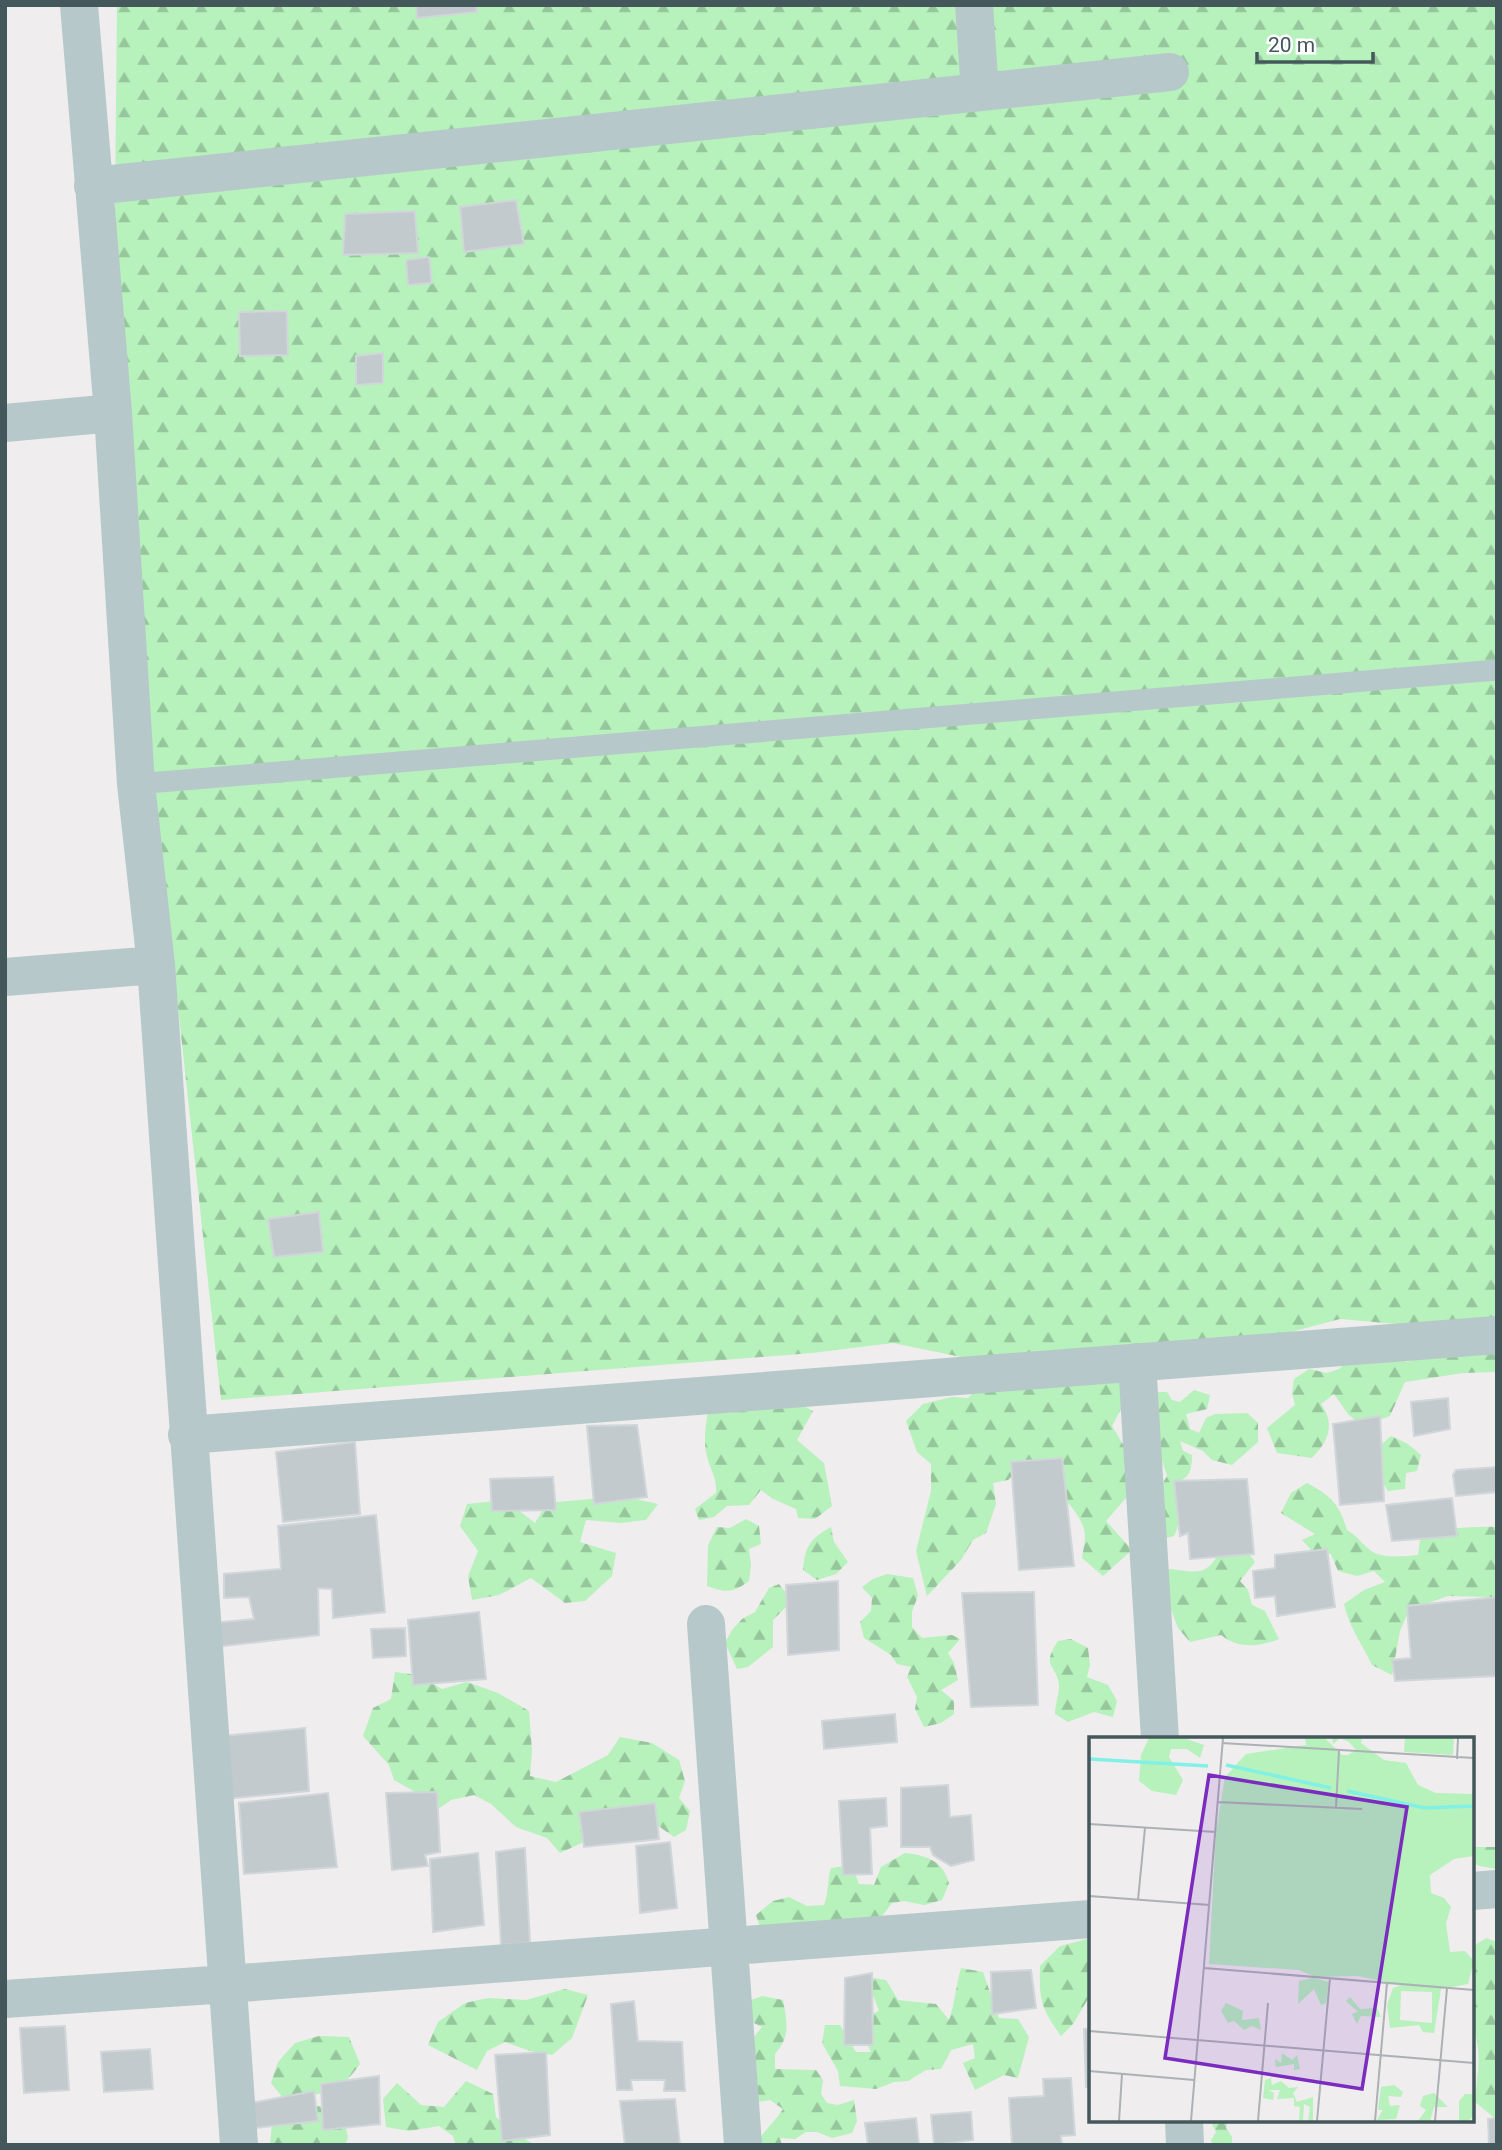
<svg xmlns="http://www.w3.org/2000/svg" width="1502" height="2150" viewBox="0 0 1502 2150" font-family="Roboto,sans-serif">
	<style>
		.forest { fill: url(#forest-firs) }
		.building { fill: #c3cacd; stroke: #d0d6d9; stroke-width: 2 }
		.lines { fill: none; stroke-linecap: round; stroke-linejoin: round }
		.service { stroke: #b7c8cb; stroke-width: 21 }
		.minor { stroke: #b7c8cb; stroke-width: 38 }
		.inset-river { fill: none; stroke: #81f1e6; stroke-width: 3.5 }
		.inset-road { fill: none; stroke: #abb1b4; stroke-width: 2 }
		.view { fill: #7b2cbf; fill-opacity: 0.15; stroke: #7b2cbf; stroke-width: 3.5 }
		.inset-edge { fill: none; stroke: #44585c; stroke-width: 3.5 }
	</style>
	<defs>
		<pattern id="forest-firs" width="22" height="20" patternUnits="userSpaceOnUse" patternTransform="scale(1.75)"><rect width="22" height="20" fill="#b7f1bc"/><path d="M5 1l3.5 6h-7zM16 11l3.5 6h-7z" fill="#96c69c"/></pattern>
	</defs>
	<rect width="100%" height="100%" fill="#f0edee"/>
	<path class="forest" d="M117,5H1497V1333L1340,1319L1193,1358L1024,1370L893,1343L812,1353L221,1400L113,413Z
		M1497,1343V1372L1463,1373L1405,1382L1390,1416L1362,1426L1348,1414L1334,1394L1321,1404C1336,1425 1328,1442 1312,1458L1277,1453L1267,1428L1295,1405L1292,1393L1294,1379L1309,1369L1327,1373L1339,1369L1350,1359L1394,1352L1407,1362L1421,1357Z
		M1117,1376L1129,1394L1112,1426L1127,1451L1124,1470L1133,1490L1106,1521L1132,1550L1103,1576L1082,1558C1083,1551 1085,1543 1085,1536C1084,1509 1043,1480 1025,1464L1008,1480L993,1483L996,1504L986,1533L973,1540L961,1560L927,1596L916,1551L931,1491V1464L917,1452L906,1421L923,1404L952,1397L968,1398L977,1389Z
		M1194,1390L1210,1395L1207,1409L1186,1414L1190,1429L1199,1433L1206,1418L1215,1414L1247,1413L1258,1423V1442L1232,1465L1212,1460L1203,1451L1180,1441L1183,1451L1192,1455C1192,1466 1191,1476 1180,1481C1168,1503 1186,1513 1174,1536L1163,1539L1161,1486L1167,1476L1161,1457L1157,1392H1167L1172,1400L1180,1402Z
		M804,1406L813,1411L797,1440L824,1463L832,1506L815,1519L798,1518L796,1509L773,1499L761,1490L749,1505L727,1506L714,1517L699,1520L695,1509L716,1493C717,1479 712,1473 708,1460C703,1444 705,1428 708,1412Z
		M1391,1436L1408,1444L1421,1455L1417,1471L1406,1473L1405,1489L1388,1491L1372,1466L1376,1449Z
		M1307,1483C1331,1496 1339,1503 1347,1530C1358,1536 1364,1547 1373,1552C1386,1559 1404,1556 1418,1555L1420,1540L1430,1528C1453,1530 1474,1526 1497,1527V1613L1490,1597L1448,1596L1409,1610L1400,1631L1392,1675L1372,1665C1362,1644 1349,1627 1344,1604L1364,1590L1385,1582L1374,1571L1357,1576L1338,1571L1331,1554L1311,1550L1302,1540L1315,1534L1281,1513L1291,1493Z
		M622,1496L658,1504L646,1520L621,1523L586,1520L580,1542L616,1553L612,1576L585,1601L565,1603L531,1578L499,1595L472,1600L468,1576L478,1551L460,1526L467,1504L505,1500L535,1523L547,1503Z
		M746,1519L759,1526L761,1544L749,1549L751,1565L749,1581C733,1593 726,1593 707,1586L708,1545L717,1527L730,1528Z
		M831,1527L834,1542L848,1562L836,1574L817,1580L803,1570C805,1546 810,1539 831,1527Z
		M1245,1548L1255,1562L1240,1581L1248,1590L1252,1605L1265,1611L1279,1639C1258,1647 1239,1649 1221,1635L1190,1642L1178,1628L1161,1583L1169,1569C1192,1571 1206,1578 1218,1554Z
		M887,1574L913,1578L918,1596L912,1611V1627L922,1638L952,1635L960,1639L948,1653L954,1663L958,1680L941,1690L954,1701V1714L941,1723L924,1727L915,1709L917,1697L907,1677L911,1667L897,1664L891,1655L864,1638L860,1622L871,1611L872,1598L862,1587L873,1579Z
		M779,1584L786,1593L788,1605L773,1620V1647L748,1667L737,1669L725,1643L732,1630L742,1619L755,1612L769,1588Z
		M1071,1639L1088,1648L1090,1665L1087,1677L1108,1685L1117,1701L1113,1717L1094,1712L1068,1722L1055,1714C1055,1704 1059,1695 1059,1685C1057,1664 1040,1668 1058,1641Z
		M395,1672L418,1675L442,1689L467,1682L498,1693L529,1711L532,1751L530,1776L556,1782L608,1755L620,1737L652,1743L679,1760L685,1781L679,1798L690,1811L686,1830L674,1837L650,1820L648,1804C631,1807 615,1806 599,1811L588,1840L560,1853L547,1838L516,1827L491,1804L474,1795L451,1800L428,1816L422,1796L394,1780L389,1765L363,1736L373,1708L391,1699Z
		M1472,1847H1497V1869L1480,1866L1472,1862Z
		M905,1853C926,1855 943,1861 949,1883L942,1900L924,1905L904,1901L892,1903L882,1916L760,1927L756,1915L773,1901L789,1897L807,1906L824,1905C829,1893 827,1881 831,1868L852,1865L859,1884L874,1885L881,1867Z
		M1091,1938V1994L1073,2024L1061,2036C1041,2008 1039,2000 1040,1966L1060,1946Z
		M1486,1938L1497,1942V2120L1475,2102C1476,2085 1480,2067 1478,2050C1477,2031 1466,2007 1475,1988C1472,1978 1468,1954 1476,1945C1478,1942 1483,1941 1486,1938Z
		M961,1968L983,1972L999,2018L1018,2019L1029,2037L1018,2078L1004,2075L975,2090L963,2063L975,2058L973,2044L951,2050L941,2069L926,2070L908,2081L894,2082L876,2089L840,2086L838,2071L822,2043L825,2025H840L856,2052H871L862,2032L865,2017L879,2011L866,1977L886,1980L898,2000L936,2004L949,2020C955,2003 956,1985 961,1968Z
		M565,1989L588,1995L572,2038L552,2055L530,2051L505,2042L487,2051L477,2070L428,2045L438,2022L465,2003L488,1998L526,2000Z
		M762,1996L783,2000C787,2022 791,2036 775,2054V2069L816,2070L823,2080L821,2094L827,2103L838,2105L854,2100L857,2121L852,2133L832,2138L817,2132H806L795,2139L780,2138L782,2145H756C763,2131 775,2122 783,2109L770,2100L750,2103L749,2043L762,2027L746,2019L743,2003Z
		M319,2036L349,2037L360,2064C338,2096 320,2094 283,2098L271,2083L278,2062L295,2043Z
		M466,2081L493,2094L496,2117L521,2137L532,2143V2145H456L453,2136L439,2126L409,2131L386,2127L383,2099L397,2083L421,2105L444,2107Z
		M319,2106L342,2111L348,2137L345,2145H270L272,2124L294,2112Z
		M1210,2120H1228L1226,2128L1232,2137V2145H1213L1211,2140L1216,2132Z"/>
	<path class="building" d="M416,5H476L477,12L417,18Z
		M516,200L524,244L464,252L460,207Z
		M415,211L418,253L343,255L345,214Z
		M429,257L432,283L408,285L406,260Z
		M287,311L288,355L240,356L239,312Z
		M383,353V383L356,385V356Z
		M319,1212L323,1252L274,1257L268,1219Z
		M1448,1398L1450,1429L1414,1436L1411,1402Z
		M1380,1416L1384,1501L1340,1505L1333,1424Z
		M637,1425L647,1497L594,1504L587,1426Z
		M355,1442L360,1514L283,1522L276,1452Z
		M1062,1458L1074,1566L1019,1570L1011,1462Z
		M1497,1467V1492L1456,1496L1453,1475L1456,1470Z
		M553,1477L556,1510L492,1511L490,1479Z
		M1247,1479L1254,1554L1190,1559L1188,1533L1180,1536L1174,1481Z
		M1452,1498L1457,1536L1392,1541L1386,1505Z
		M376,1515L385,1612L333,1618L332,1589L318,1588L319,1635L216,1647L213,1623L254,1619L249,1597L224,1598V1574L281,1569L278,1526Z
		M1327,1549L1335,1607L1277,1616L1275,1596L1255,1598L1253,1571L1275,1568V1555Z
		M838,1581L839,1650L788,1655L786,1585Z
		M1034,1592L1038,1705L971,1707L962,1593Z
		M1497,1597V1676L1395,1681L1392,1660L1411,1658L1407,1606Z
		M479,1612L486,1679L413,1685L408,1620Z
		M405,1628L406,1656L373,1658L371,1629Z
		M895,1714L897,1742L824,1749L822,1721Z
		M305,1728L309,1791L226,1799L223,1736Z
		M948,1785L950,1817L971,1815L974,1860L951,1866L933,1855L930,1847H901V1788Z
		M437,1792L440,1852L425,1855L428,1866L392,1870L386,1793Z
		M328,1793L337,1867L244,1874L239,1803Z
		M886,1798L887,1826L870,1828L872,1874L843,1875L839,1801Z
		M655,1803L659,1839L584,1847L579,1812Z
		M670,1842L677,1908L640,1913L636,1846Z
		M525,1848L530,1943L501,1945L496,1852Z
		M478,1853L484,1925L433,1932L430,1859Z
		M1031,1970L1036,2008L992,2014L991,1972Z
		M872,1973L873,2045H844L845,1978Z
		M634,2001L638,2041L682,2042L685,2091H664L665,2080H631L632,2090H617L611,2004Z
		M65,2026L69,2090L24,2093L20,2028Z
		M1084,2029H1091V2087H1086Z
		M150,2049L153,2089L104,2092L101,2052Z
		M546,2052L550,2135L502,2141L495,2055Z
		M379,2076L380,2124L323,2130L321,2084Z
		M1071,2078L1075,2135L1061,2136L1062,2145H1012L1009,2098L1044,2096L1043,2079Z
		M314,2091L318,2121L254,2128L251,2103Z
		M675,2099L680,2145H625L620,2101Z
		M971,2112L973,2140L934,2145L931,2115Z
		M916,2118L919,2145H868L865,2123Z
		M1497,2118V2145H1489L1488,2119Z"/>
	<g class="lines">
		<path class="service" d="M136,784L1497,670"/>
		<path class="minor" d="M79,5L113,413L136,784L156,965L239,2145
			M974,5L980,92
			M93,186L1170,72
			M5,423L113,413
			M5,977L156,965
			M1137,1362L1160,1739
			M187,1435L1497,1335
			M706,1624L743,2145
			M1472,1891L1497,1889
			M5,1999L228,1984L1091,1919
			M1184,2120L1185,2145"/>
	</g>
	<g transform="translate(1089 1737)">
		<rect width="385" height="385" fill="#f0edee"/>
		<path d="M316,1H365L364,18L315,15Z" fill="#b7f1bc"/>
		<path d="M60,1H95L115,8L111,21L98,12H82L80,20L94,43L87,58L63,54L50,44L52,18ZM216,1H236L253,18H259L267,13L260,5L251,1L244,7L243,1H273L272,6L295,23L317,26L329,48L347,56L385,57V119L365,122L341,138L342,156L355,161L362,170L357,186L361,215L376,214L385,224L379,247L352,252L345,296L334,295L330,288L301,291L298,268L304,251L312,248L269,239L226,240L210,233L120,227L127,95L136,40L157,17L217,8ZM312,254L343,255V286L311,283ZM224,241L240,245L237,266L232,268L225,252L209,267L210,244ZM261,260L271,272L288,271L292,280L272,279L268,287L263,277L269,275L257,264ZM137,266L154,274L153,283L170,281L172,293L163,289L155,293L145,284L139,286L132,274ZM193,316L203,323L208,318L211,332L205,333V327L187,330L186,322L192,326ZM182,341L183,348L192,344L200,351L209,350L204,356L208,365L224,360V384H219L221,370L215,367L214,384H210L211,370L205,369V361L188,362L191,353H179L185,356L184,363L174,361L176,343ZM305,348L314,355L312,360L299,359L301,369L311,368L307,382L288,383L294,373H289L292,350ZM345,356L359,370H345L341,384H329L337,373L331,369L334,359ZM376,357H385V377L380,384H370V364Z" fill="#b7f1bc" fill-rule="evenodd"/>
		<path class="inset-river" d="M0,22L119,29M137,28L242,51M258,54L336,71L385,69"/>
		<path class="inset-road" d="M133,6L385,21M368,22L369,1M129,65L273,72M247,71L250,14M0,87L127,95M0,159L121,168M49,163L56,91M115,231L385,253M0,294L385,326M0,334L105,343M30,384L33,337M102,384L134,1M169,384L179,266M228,384L241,241M286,384L298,246M346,384L358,251"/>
		<path class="view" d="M120,38L318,70L273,352L76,321Z"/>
		<rect width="385" height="385" class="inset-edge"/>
	</g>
	<rect width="1502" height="2150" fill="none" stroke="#44585c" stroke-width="14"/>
	<path d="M1257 52v10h116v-10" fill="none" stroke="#44585c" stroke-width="3.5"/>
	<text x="1268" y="52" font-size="21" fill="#44585c" stroke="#ffffff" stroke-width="5" paint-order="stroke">20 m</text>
</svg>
